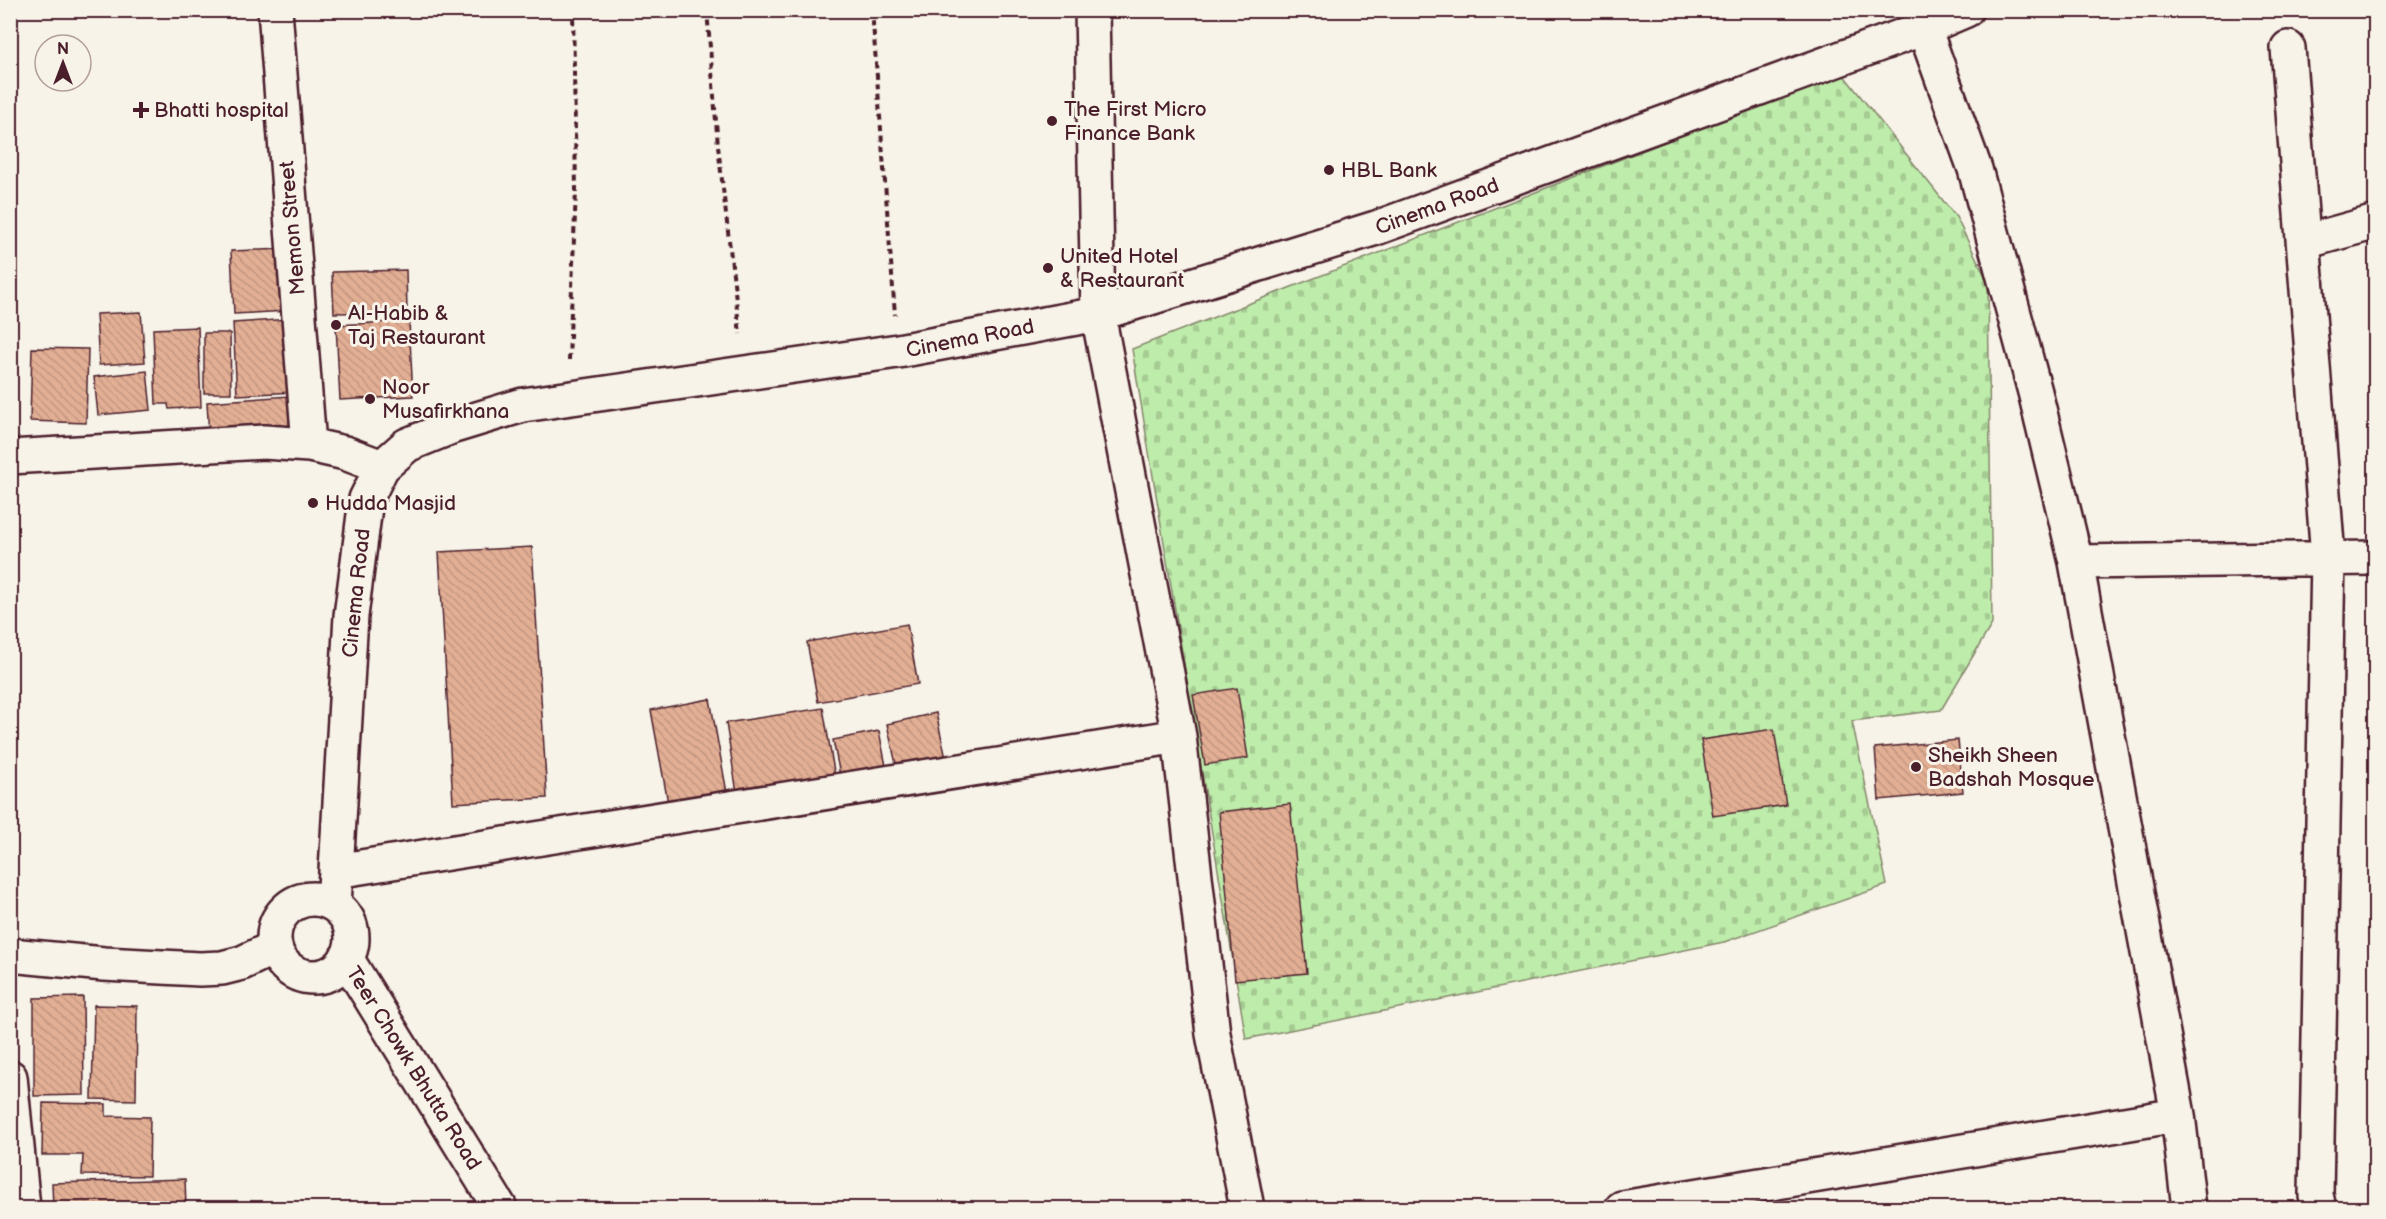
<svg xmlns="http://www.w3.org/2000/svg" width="2386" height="1219" viewBox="0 0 2386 1219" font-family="'Balsamiq Sans',sans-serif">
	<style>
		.cemetery { fill: url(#cemetery-stones); stroke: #84866b; stroke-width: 1.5 }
		.building { fill: url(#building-back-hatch); stroke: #4a1f2b; stroke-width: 1.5 }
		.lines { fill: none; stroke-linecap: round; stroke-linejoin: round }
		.minor-casing { stroke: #4a1f2b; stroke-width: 38 }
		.path { stroke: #4a1f2b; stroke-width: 4; stroke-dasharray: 6 4.5; stroke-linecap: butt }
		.minor { stroke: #f7f3e8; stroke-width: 33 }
		.poi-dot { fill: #4a1f2b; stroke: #f7f3e8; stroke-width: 2 }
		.labels { text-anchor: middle; stroke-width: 6; stroke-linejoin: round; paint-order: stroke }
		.poi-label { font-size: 21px; fill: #4a1f2b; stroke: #f7f3e8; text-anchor: start }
		.street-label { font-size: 21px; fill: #4a1f2b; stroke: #f7f3e8 }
	</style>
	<defs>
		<pattern id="cemetery-stones" width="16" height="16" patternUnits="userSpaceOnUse" patternTransform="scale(1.5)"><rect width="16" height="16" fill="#beedab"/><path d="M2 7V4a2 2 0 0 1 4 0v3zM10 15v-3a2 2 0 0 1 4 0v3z" fill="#a5cb93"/></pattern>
		<pattern id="building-back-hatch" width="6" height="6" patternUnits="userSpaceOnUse" patternTransform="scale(1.5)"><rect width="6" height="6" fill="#e2af94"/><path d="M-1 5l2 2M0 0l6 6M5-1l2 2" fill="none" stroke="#c39680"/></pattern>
	</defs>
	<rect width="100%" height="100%" fill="#f7f3e8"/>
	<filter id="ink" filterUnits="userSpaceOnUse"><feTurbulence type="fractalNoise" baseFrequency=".0167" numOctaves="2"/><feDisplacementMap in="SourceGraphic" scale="12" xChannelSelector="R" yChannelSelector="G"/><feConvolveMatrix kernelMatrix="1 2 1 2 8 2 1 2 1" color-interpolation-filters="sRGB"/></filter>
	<g filter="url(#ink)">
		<path class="cemetery" d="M1842,73L1956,217L1988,282L1992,624L1941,710L1852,721L1887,885L1724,942L1246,1039L1132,349Z"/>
		<path class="building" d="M285,249L288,311L234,314L231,251Z
			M406,270L407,312L334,313L332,272Z
			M141,312L145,362L99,365L96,314Z
			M290,319L295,392L237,395L233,323Z
			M409,321L413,396L340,400L336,325Z
			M198,327L201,407L169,409L168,404H156L153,329Z
			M204,333H230L231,393H204Z
			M32,348L88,349L86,423L30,421Z
			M147,371L151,410L98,415L94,377Z
			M290,396L293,429L209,436L207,402Z
			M532,547L547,798L453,803L439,552Z
			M907,624L918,684L818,702L807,642Z
			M1237,688L1248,758L1205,765L1193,695Z
			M710,699L729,804L670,814L651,710Z
			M823,708L835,777L737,793L726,723Z
			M936,713L947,763L898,773L887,724Z
			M1774,729L1786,805L1713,816L1701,740Z
			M879,731L886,766L840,775L833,740Z
			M1958,740L1963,792L1879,800L1875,748Z
			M1290,804L1307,973L1235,980L1219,812Z
			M83,997L84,1095L34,1096V998Z
			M94,1005L137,1006L136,1100L92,1099Z
			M43,1103L106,1104V1116L150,1117L149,1176L82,1175L83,1155H42Z
			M185,1179L186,1208H53L52,1183Z"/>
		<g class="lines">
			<defs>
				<path id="minor" d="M275,10L309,445
					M1092,10L1098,314L1179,736L1213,1034L1247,1208
					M1924,28L1975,169L2035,392L2076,562L2178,1115L2189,1208
					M2288,48L2328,557L2316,1195L2319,1208
					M2304,242L2376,222
					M10,457L264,442L309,445L345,453L382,467
					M2076,562L2376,558
					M336,871L1179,736
					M274 938a39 39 0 1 1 78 0a39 39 0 1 1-78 0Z
					M334,905L351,616L366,499L382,467L407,445L454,426L523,405L898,351L1098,314L1376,228L1924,28L1966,10
					M10,955L104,964L200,969L222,968L242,963L275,947
					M346,958L500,1208
					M10,1077L23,1208
					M1622,1208L2178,1115"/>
			</defs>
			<use href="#minor" class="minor-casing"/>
			<path class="path" d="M707,10L718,146L740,334
				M872,10L895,315
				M569,360L576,190L573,10"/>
			<use href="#minor" class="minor"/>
		</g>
	</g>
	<g class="poi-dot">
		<path d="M138 101h6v6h6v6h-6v6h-6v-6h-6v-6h6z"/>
		<circle cx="1052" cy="121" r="6"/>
		<circle cx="1329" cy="170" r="6"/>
		<circle cx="1048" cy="268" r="6"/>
		<circle cx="336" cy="325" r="6"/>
		<circle cx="370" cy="399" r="6"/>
		<circle cx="313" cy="503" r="6"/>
		<circle cx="1916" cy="767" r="6"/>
	</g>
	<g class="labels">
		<g class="poi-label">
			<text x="1064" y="116">The First Micro<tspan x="1064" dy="24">Finance Bank</tspan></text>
			<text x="154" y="117">Bhatti hospital</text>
			<text x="1341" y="177">HBL Bank</text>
			<text x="1060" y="263">United Hotel<tspan x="1060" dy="24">&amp; Restaurant</tspan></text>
			<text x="348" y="320">Al-Habib &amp;<tspan x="348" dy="24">Taj Restaurant</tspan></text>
			<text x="382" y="394">Noor<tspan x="382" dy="24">Musafirkhana</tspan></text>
			<text x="325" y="510">Hudda Masjid</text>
			<text x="1928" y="762">Sheikh Sheen<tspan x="1928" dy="24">Badshah Mosque</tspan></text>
		</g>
		<g class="street-label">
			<text transform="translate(1437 206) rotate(-20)" y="7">Cinema Road</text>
			<text transform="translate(292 228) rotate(-95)" y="7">Memon Street</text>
			<text transform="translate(970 338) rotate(-11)" y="7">Cinema Road</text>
			<text transform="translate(356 593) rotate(-84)" y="7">Cinema Road</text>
			<text transform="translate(414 1068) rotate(58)" y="7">Teer Chowk Bhutta Road</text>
		</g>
	</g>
	<rect width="2386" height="1219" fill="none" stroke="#f7f3e8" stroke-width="36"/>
	<rect x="18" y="18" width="2350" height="1183" fill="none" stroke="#4a1f2b" stroke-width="2" filter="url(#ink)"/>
	<g transform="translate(63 63)"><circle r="28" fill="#f7f3e8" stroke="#b29e9c" stroke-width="1.5"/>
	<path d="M0-4.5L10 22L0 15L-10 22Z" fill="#4a1f2b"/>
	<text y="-9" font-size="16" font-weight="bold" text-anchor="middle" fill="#4a1f2b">N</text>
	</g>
</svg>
